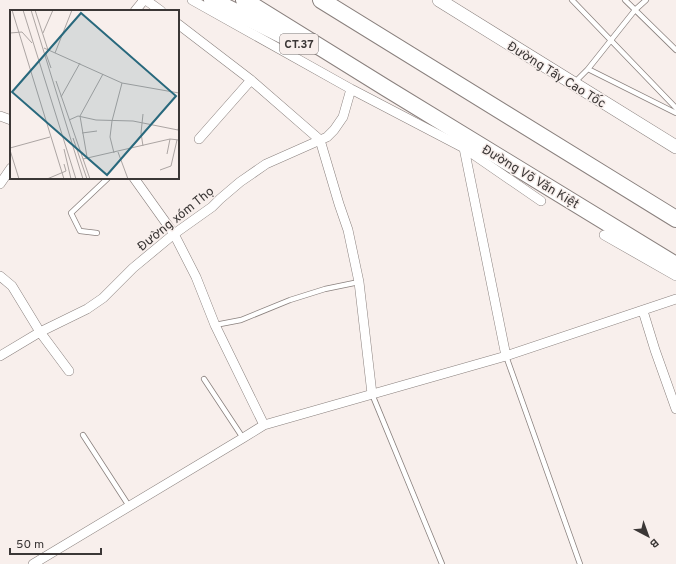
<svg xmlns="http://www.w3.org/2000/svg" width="676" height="564" viewBox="0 0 676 564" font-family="Overpass,sans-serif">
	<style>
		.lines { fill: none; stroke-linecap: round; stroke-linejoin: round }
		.service-casing { stroke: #8a817e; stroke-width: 6 }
		.minor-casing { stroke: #8a817e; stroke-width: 10 }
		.secondary-casing { stroke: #8a817e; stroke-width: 14 }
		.trunk-casing { stroke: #8a817e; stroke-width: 18 }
		.service { stroke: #fff; stroke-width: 4.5 }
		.minor { stroke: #fff; stroke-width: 9 }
		.secondary { stroke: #fff; stroke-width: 13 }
		.trunk { stroke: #fff; stroke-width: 16 }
		.labels { text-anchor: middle; stroke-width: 3; stroke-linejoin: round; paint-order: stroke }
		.shield { fill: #f8efec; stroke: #746e6d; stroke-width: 1 }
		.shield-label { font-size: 12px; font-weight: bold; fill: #3b3736 }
		.street-label { font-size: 13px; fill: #3b3736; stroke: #f8efec }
		.inset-road { fill: none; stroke: #aca5a3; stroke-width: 1 }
		.view { fill: #29697d; fill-opacity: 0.15; stroke: #29697d; stroke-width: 2 }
		.inset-edge { fill: none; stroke: #3b3736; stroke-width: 2 }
	</style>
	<rect width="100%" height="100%" fill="#f8efec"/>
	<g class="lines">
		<defs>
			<path id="service" d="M572,0L676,108
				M625,0L676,50
				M646,0L635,10L588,69L676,113
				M575,82L588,69
				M97,233L80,231L71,213L108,178
				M215,325L241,320L290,300L325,289L359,282
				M506,356L580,564
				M204,379L243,438
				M372,394L442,564
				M83,435L129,506"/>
			<path id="minor" d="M146,0L161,11
				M192,0L351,89L464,148L541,201
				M135,11L144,0
				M178,24L251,80L320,140L339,204L348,230L359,282L372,394
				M0,116L11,120
				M199,139L251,80
				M464,148L506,356
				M134,178L174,234L196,277L215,325L264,425
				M0,184L11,168
				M604,235L676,276
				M0,276L12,286L40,332L69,371
				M643,311L655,350L676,409
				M0,356L40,332L87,309L103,298L133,268L174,234L212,207L220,199L240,182L266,164L327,137L334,130L343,117L351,89
				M33,564L243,438L264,425L506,356L676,299"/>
			<path id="secondary" d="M439,0L676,147"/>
			<path id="trunk" d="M212,0L288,38
				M244,0L386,88L676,265
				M321,0L676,219"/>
		</defs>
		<use href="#service" class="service-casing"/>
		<use href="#minor" class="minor-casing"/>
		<use href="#secondary" class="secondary-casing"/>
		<use href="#trunk" class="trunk-casing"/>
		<use href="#service" class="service"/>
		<use href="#minor" class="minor"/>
		<use href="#secondary" class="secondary"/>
		<use href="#trunk" class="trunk"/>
	</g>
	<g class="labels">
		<rect class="shield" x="280" y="34" width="38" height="20" rx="3"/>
		<g class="shield-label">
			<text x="299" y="48">CT.37</text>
		</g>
		<g class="street-label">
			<text transform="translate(557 74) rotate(32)" y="5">Đường Tây Cao Tốc</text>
			<text transform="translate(531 176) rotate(31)" y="5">Đường Võ Văn Kiệt</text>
			<text transform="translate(175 218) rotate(-39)" y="5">Đường xóm Thọ</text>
		</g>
	</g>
	<g transform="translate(10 10)">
		<rect width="169" height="169" fill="#f8efec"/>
		<path class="inset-road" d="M2,0L54,169M13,0L66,169M21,0L73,169M25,0L38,40M0,23L12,22L22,33M33,23L43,0M34,38L112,73L169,83M45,43L62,0M36,44L41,58M46,71L80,169M51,87L70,53M59,110L68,106L86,110L123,111L168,120L169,116M72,123L87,121M63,128L77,169M133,136L131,123L133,104M0,138L40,127M54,139L61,169M0,140L9,169M108,142L118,169M104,143L100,127L102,111L112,73M157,144L160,129M77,147L70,106L93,64M73,149L160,129L169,130M150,160L161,156L167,130M37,169L56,161L54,154"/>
		<path class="view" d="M71,3L166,86L97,165L2,82Z"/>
		<rect width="169" height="169" class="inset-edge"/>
	</g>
	<g transform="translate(648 536) rotate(139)" stroke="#f8efec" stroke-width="3" paint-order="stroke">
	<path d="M0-3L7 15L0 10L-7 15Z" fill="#3b3736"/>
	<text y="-6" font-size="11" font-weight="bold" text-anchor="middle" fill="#3b3736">B</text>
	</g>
	<path d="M10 548v6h91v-6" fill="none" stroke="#3b3736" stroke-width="2"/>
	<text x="16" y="548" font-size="12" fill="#3b3736" stroke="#f8efec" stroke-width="3" paint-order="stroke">50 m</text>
</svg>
